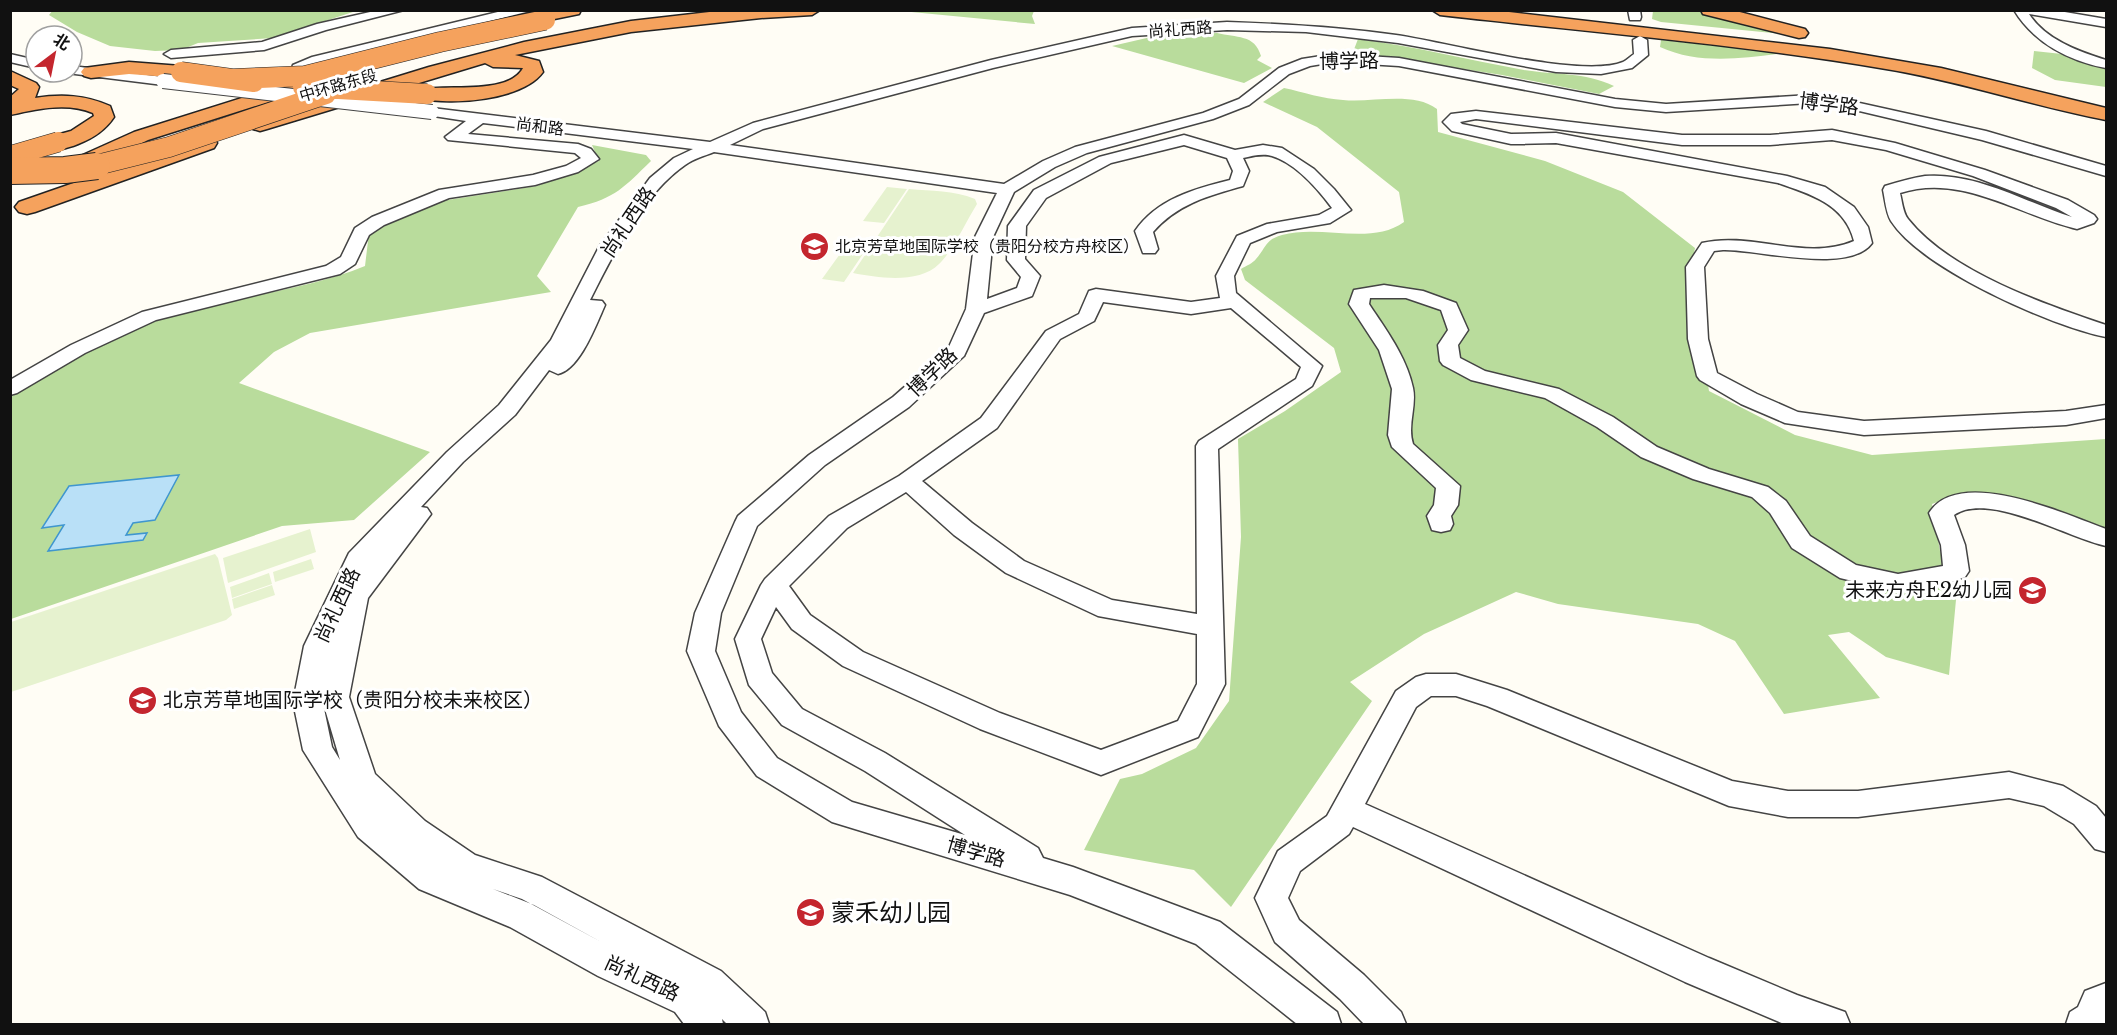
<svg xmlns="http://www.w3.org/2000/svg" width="2117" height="1035" viewBox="0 0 2117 1035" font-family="'Libre Baskerville','Noto Sans SC',serif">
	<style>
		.forest { fill: #b9dc9c }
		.pitch { fill: #e6f2cf }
		.water { fill: #b9e0f7; stroke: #3f96cf; stroke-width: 1.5 }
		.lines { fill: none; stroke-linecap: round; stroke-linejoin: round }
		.minor-casing { stroke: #444; stroke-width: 3 }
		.highway-casing { stroke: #222; stroke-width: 3 }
		.minor { fill: #fff; fill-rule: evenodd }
		.highway { fill: #f5a25d; fill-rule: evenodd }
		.minor-bridge-casing { stroke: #444; stroke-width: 16; stroke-linecap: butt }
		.highway-bridge-far1-casing { stroke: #222; stroke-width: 21; stroke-linecap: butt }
		.highway-bridge-casing { stroke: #222; stroke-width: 28; stroke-linecap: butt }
		.minor-bridge { stroke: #fff; stroke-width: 14 }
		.highway-bridge-far1 { stroke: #f5a25d; stroke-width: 20 }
		.highway-bridge { stroke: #f5a25d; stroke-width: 26 }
		.labels { text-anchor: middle; stroke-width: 6; stroke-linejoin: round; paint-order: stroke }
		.far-street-label { font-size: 16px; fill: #111; stroke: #fff }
		.far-poi-label { font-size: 16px; fill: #111; stroke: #fff; text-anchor: start }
		.street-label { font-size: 20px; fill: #111; stroke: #fff }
		.poi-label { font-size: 20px; fill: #111; stroke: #fff; text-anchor: end }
		.near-poi-label { font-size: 24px; fill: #111; stroke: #fff; text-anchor: start }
	</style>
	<rect width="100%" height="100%" fill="#fffdf5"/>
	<path class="forest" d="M53,10L356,11L273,38L198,43L181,50L155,51L110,46L77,32L49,15Z
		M901,11H1034L1032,16L1035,24Z
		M1473,11H1498L1829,48L1978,76L2089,103L2106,108V110L1960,75Z
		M1653,11H1701L1793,35L1661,22L1652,19Z
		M1217,33C1236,38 1255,34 1261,56L1257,60L1272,68L1244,83L1112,46L1151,37Z
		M1358,39C1414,46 1469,60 1524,70C1556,75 1584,72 1614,86L1599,94L1502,75L1353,52Z
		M1661,40L1776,52L1777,54C1738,59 1697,64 1660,47Z
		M2034,51L2062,54L2106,68V87L2055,80L2032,68Z
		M1284,88C1303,92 1323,99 1343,100C1372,103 1413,91 1437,109L1438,132L1545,161L1623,192L1695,248L1690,275L1709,391L1795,435L1872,455L2106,439V531L2050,511L1965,492L1932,504L1940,551L1957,589L1949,675L1886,657L1849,632L1828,635L1880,698L1784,714L1735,641L1698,624L1558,604L1516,592L1424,634L1350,682L1372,701L1231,907L1194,870L1084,850L1120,779L1142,774L1196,748L1229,701L1241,537L1238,439L1285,411L1341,372L1334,348L1245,280L1241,269C1246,266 1253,263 1256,259C1267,246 1265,240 1282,235C1321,224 1371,246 1404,222L1399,192L1317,127L1263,102Z
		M592,145L646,155L651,161C624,187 616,198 578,207L537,276L551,292L310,333L274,352L239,383L430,452L354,520L282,526L11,619V397C68,359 128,326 196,309C253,294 311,288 365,266L369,233L441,201L537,186L599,161Z"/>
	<path class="pitch" d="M887,187L907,189L884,223L863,221Z
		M909,189C932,191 953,190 975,199L977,204C967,220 952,252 939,264C919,284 879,278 853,273Z
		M850,240L871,242L844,282L822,279Z
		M310,529L316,552L228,583L223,558Z
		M215,554L218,558L232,615L226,620L11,692V622Z
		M311,559L314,569L275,582L273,572Z
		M269,573L272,584L232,598L230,587Z
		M272,585L275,595L234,609L232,599Z"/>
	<path class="water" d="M179,475L155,520L133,523L126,535L147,533L143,540L48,551L64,525L42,528L69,486Z"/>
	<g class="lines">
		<defs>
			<path id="minor" d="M379,10H404L326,30L264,50L171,58L164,54L171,50L262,42L317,24Z
				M506,10H534L322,63L304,70L303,76L306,80L304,83H294L288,78L293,65L312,57Z
				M1628,10H1640L1641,17L1640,20H1630Z
				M2014,10H2053L2106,19V27L2029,14C2046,40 2078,51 2106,60V68C2069,61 2034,43 2014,10Z
				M1227,22C1284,24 1340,27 1396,35C1445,42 1582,79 1623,62C1627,60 1631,56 1634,54L1633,40L1640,36L1647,40L1648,55L1632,68L1601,74L1556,72L1398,43L1306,32L1227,30L1132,36L993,68L763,129L730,145L1004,184L1043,161L1075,147L1203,113L1239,99L1279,68L1302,59L1334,54L1399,58L1615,99L1666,104L1810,95L1855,102L1986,131L2106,166V176L1982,140L1855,110L1810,103L1666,112L1615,107L1399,66L1334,62L1310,66L1289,74L1249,105L1213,119L1087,153L1055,167L1014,192L993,237L987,299L1017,288L1021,277L1007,260L1008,226L1034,190L1099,157L1184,135L1235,150L1263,145L1282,148L1314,169L1334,189L1351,210L1330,223L1277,232L1250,243L1234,276L1236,293L1322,366L1312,386L1218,449L1225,684L1198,737L1101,775L980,729L843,666L792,629L776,607L761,639L772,673L802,709L885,753L1038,848L1043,858L1073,867L1220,922L1337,1012L1341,1024H1297L1196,944L1070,895L832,822L757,776L719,726L687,651L695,613L735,522L738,516L809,455L893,397L948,349L966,309L975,237L997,193L714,152C704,156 693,159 685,165C643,194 612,256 590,300L602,301L605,305C596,325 580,369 558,374L549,370L515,415L463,462L421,507L427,508L431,514L368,598L349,697L375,774L425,821L475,855L542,877L721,971L765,1012L769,1024H727L722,1019L723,1024H684L675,1012L598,976L510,927L419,889L358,837L303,750L293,702L304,646L349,553L447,452L499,405L551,340L599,247L650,178L674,158L693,149L483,123L468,134L578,144L591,149L599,159L578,172L535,185L449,198L384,225L369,235L355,264L340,274L156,320L85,353L17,393L10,395V380L71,345L142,312L326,266L341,257L355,228L372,217L439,190L533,175L566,166L581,158L575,153L448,140L445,137L466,121L427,115L425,112L427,109L432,108L710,142L753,123L991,60L1132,28ZM1184,145L1227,158L1233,171L1230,180C1194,189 1157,199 1135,231L1143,253H1155L1158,249L1153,232C1177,204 1208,196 1243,186L1249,171L1243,158C1252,156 1263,153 1272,156C1295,163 1318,189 1332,208L1319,215L1267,224L1237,236L1216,276L1220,298L1191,302L1096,289L1089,291L1079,314L1046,331L981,418L899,476L829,516L765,579L761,585L735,639L749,685L782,725L865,771L965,835L852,802L777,758L741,712L715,651L721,613L757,526L825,465L909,407L964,356L984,313L1032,296L1040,276L1025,259L1026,226L1046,198L1111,163ZM1103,302L1191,314L1231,308L1301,367L1296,379L1199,441L1196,446L1197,614L1112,600L1024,561L972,523L922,481L997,428L1060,339L1094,321ZM906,492L954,535L1006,573L1098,616L1197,634V684L1178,721L1101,750L1000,713L863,652L810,615L789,586L847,528ZM322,699L340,760L332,747ZM493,889L522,899L603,943L534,905Z
				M10,54L36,60V68L10,62Z
				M72,66L163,77L170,81L163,85L67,73L72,72Z
				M1476,111L1682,135H1770L1832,130L1895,143L1985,170L2068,200L2094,215L2097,219L2094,223L2077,229C2018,215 1962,173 1900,193C1902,201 1903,213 1908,219C1950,272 2044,304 2106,325V337C2051,326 1922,269 1891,221C1886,213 1885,199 1883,190L1885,186C1898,182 1912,178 1925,176C1976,172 2025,202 2072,217L2056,208L1973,176L1886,150L1832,140L1770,145H1682L1476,119L1460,122L1462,124L1511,134L1556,133L1787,176L1825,187L1854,207L1868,227L1872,243C1849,275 1757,249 1723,250L1714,251L1704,267L1708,339L1717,373L1757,394L1798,412L1864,421L2066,411L2106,405V418L2066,425L1864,435L1785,423L1741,404L1700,380L1697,376L1688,339L1686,267L1702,243C1752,231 1805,262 1854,241C1845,204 1810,194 1778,183L1556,143L1511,144L1452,131L1443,122L1451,114Z
				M1384,285L1423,291L1456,303L1468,330L1458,345L1460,358L1485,371L1559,389L1613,417L1657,447L1709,469L1768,487L1786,501L1810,536L1856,565L1898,574L1943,566L1941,545L1929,513C1959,465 2067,515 2106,529V546C2068,538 1989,491 1954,515L1965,545L1969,571L1965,577L1941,586L1898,592L1840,578L1792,548L1770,513L1752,497L1693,479L1641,457L1597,427L1545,398L1471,380L1443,365L1440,361L1438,345L1448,330L1441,310L1406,298H1370L1369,304C1386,330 1406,356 1413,388C1417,406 1407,425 1413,444L1460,486L1458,505L1451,516L1453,524L1450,530L1441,532L1432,530L1427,516L1434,505L1436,488L1392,447L1388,435L1392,389L1379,350L1349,304L1354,290Z
				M1426,674H1456L1507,690L1732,781L1788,791H1858L2009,772L2063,786L2096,806L2106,818V852L2095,849L2074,824L2044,806L2009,798L1858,817H1788L1729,806L1487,706L1456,696H1431L1416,707L1365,804L1709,958L1797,995L1845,1012L1850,1024H1784L1685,982L1353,827L1349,834L1300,871L1288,898L1299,920L1364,975L1401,1012L1406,1024H1364L1340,999L1275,942L1255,898L1278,851L1327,816L1396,691L1416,677Z
				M2106,983V1024H2066L2070,1012L2078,1007L2085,991Z"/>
			<path id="highway" d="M545,10H581L579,14L510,28L504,27L501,23L504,19Z
				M727,10H820L812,15L761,18L631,32L515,55L539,61L543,72C523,100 451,106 420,98L417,94L420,90C446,83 508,96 523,68L493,67L485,63L267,129L260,131L253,129L250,125L253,121L429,67L524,42L631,21Z
				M1432,10H1492L1830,49L1941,68L2106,108V120C2032,106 1960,81 1886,69C1738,44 1589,32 1440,15Z
				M1701,10H1732L1805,29L1808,33L1805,37L1799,38L1703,14Z
				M129,62L181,66L188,68L191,72L188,76L181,78L129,74L91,78L84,76L81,72L84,68Z
				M337,68L344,70L347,74L344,78L148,140L72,177L64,179L56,177L53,172L56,167L134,132Z
				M10,71L36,83L39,87L35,98C62,94 85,95 110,106L114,117C95,146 56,151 24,157L16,156L13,151L16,146L71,131L94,116L93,113C67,102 37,109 10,115V97L19,89L10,85Z
				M206,137L214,138L217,143L214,148L35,212L27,214L19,212L15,207L19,202Z"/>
		</defs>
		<use href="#minor" class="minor-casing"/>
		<use href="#highway" class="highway-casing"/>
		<use href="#minor" class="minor"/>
		<use href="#highway" class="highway"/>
		<defs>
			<path id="minor-bridge" d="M163,81L432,112"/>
			<path id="highway-bridge-far1" d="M181,72L254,82
				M233,79L305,76L440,42L545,20
				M303,87L427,94
				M10,156L58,142
				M89,167L169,147L326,94"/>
			<path id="highway-bridge" d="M10,171L65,170L97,166"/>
		</defs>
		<use href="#minor-bridge" class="minor-bridge-casing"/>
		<use href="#highway-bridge-far1" class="highway-bridge-far1-casing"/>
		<use href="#highway-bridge" class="highway-bridge-casing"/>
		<use href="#minor-bridge" class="minor-bridge"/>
		<use href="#highway-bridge-far1" class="highway-bridge-far1"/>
		<use href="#highway-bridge" class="highway-bridge"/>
	</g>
	<defs>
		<symbol id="school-disc" viewBox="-11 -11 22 22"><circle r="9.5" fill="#c4262e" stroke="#fff"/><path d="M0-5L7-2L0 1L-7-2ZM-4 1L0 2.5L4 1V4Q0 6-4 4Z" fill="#fff"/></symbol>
	</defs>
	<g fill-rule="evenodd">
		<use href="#school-disc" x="798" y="230" width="33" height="33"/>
		<use href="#school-disc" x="2016" y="574" width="33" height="33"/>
		<use href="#school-disc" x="126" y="684" width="33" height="33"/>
		<use href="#school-disc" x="794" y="896" width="33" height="33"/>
	</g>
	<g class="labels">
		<g class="far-street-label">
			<text transform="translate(1180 29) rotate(-4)" y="6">尚礼西路</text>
			<text transform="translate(338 85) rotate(-16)" y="6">中环路东段</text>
			<text transform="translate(540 126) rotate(7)" y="6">尚和路</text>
		</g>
		<g class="far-poi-label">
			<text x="835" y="252">北京芳草地国际学校（贵阳分校方舟校区）</text>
		</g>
		<g class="street-label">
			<text transform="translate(1349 61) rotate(-1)" y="7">博学路</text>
			<text transform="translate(1829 104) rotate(7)" y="7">博学路</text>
			<text transform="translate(628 222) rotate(-56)" y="7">尚礼西路</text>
			<text transform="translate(932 372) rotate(-44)" y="7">博学路</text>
			<text transform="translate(337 605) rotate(-65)" y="7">尚礼西路</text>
			<text transform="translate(976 852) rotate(16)" y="7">博学路</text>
			<text transform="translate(642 978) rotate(25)" y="7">尚礼西路</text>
		</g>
		<g class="poi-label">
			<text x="2012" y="597">未来方舟E2幼儿园</text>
			<text x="163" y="707" text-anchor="start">北京芳草地国际学校（贵阳分校未来校区）</text>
		</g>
		<g class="near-poi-label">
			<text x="831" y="921">蒙禾幼儿园</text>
		</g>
	</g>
	<rect width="2117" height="1035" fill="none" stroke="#111111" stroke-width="24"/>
	<g transform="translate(54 54) rotate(32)"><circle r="28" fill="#ffffff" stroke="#a0a0a0" stroke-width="1.5"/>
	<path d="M0-4.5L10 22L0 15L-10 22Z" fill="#c4262e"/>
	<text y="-9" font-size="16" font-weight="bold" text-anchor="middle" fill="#111111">北</text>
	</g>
</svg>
